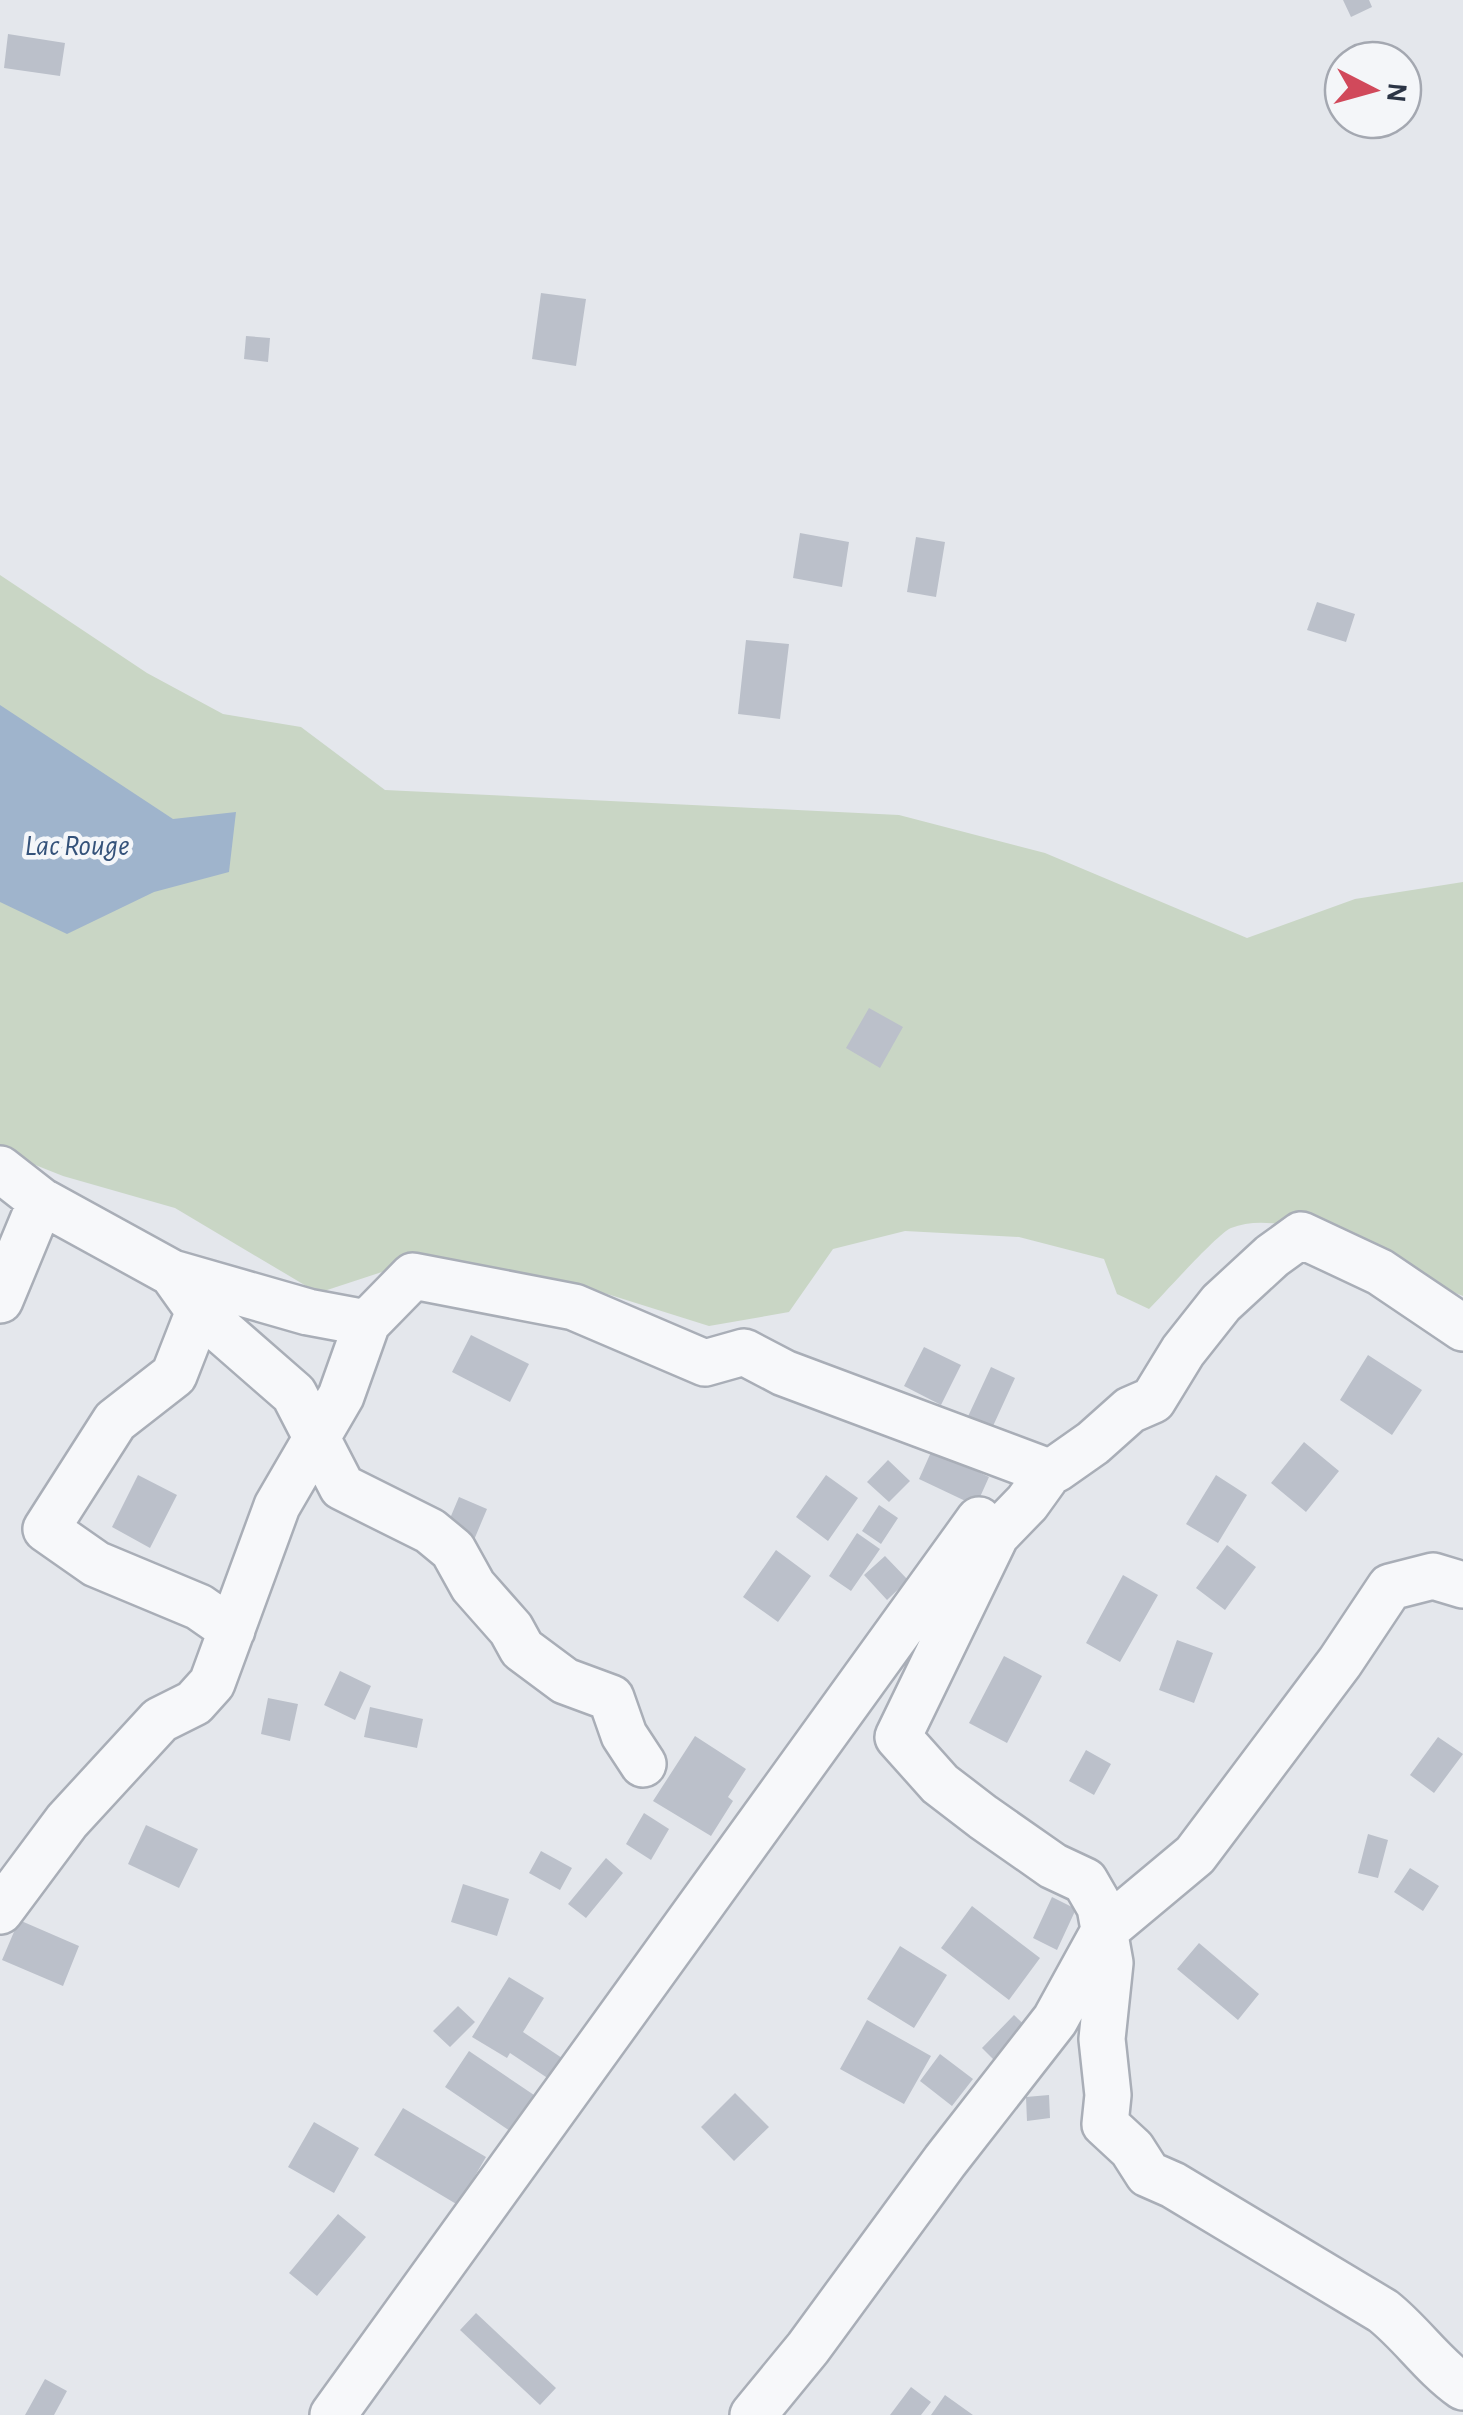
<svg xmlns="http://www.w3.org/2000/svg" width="1463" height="2415" viewBox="0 0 1463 2415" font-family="'Alegreya Sans',sans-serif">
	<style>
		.green { fill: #c9d6c5 }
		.water { fill: #9fb4cc }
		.building { fill: #bbc0ca }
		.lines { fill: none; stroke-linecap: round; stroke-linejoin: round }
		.street-casing { stroke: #a9aeb7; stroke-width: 50 }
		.street { stroke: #f7f8fa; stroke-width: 45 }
		.labels { text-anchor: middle; stroke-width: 9; stroke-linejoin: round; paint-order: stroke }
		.water-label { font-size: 30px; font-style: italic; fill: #34527a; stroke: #f4f6f9 }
	</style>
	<rect width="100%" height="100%" fill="#e4e7ec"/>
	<path class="green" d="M0,575L147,673L223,714L301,727L385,790L899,815L1045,853L1247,938L1355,899L1463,882V1296C1404,1274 1293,1203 1231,1228C1217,1234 1164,1294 1149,1309L1117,1294L1104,1259L1019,1237L905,1231L833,1249L789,1312L709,1326L604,1293L454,1274L385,1271L318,1293L175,1208L63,1176L0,1151Z"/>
	<path class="water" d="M0,705L173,819L236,812L229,872L154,892L67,934L0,902Z"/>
	<path class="building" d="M1343,0H1369L1372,7L1351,17Z
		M8,34L65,43L60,76L4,68Z
		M541,293L586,299L576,366L532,359Z
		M246,336L270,338L268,362L244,359Z
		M800,533L849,542L842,587L793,578Z
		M916,537L945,542L936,597L907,592Z
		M1317,602L1355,614L1346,642L1307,630Z
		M746,640L789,644L780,719L738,714Z
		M869,1008L903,1027L880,1068L846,1048Z
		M471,1335L529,1364L510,1402L452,1372Z
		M924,1347L961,1365L941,1405L904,1386Z
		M1368,1355L1422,1390L1392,1435L1340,1400Z
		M991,1367L1015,1378L988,1437L964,1425Z
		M1304,1442L1339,1471L1306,1512L1271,1483Z
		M932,1450L989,1477L976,1506L919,1479Z
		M888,1460L910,1481L889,1502L867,1482Z
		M138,1475L177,1495L150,1548L112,1527Z
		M826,1475L858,1498L828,1541L796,1517Z
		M1216,1475L1247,1495L1218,1543L1186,1524Z
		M459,1497L487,1509L471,1547L443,1535Z
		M879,1505L898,1518L881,1544L862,1531Z
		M857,1533L880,1549L851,1591L829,1576Z
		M1227,1545L1256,1567L1225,1610L1196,1588Z
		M776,1550L811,1576L778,1622L743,1597Z
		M885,1556L908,1580L887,1600L864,1575Z
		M1123,1575L1158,1595L1120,1662L1086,1643Z
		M1177,1640L1213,1653L1194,1703L1159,1690Z
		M1004,1656L1042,1676L1007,1743L969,1723Z
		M340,1671L371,1686L355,1720L324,1705Z
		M268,1698L298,1704L290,1741L261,1734Z
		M370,1707L423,1719L417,1748L364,1737Z
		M695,1736L746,1769L728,1797L733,1801L711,1836L653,1801Z
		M1438,1737L1463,1754L1434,1793L1410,1775Z
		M1086,1750L1111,1764L1094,1795L1069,1781Z
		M644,1813L669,1829L651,1860L626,1844Z
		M146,1825L198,1849L179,1888L128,1864Z
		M1368,1834L1388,1840L1378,1878L1358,1873Z
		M541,1851L572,1868L560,1890L529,1873Z
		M606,1858L623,1873L586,1918L568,1904Z
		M1410,1868L1439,1886L1423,1911L1394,1892Z
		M463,1884L509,1899L497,1936L451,1922Z
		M1052,1897L1076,1909L1057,1950L1033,1938Z
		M972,1906L1040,1958L1009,2000L941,1948Z
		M19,1920L79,1946L63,1986L2,1960Z
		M1199,1943L1259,1994L1238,2020L1177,1969Z
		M900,1946L947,1975L914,2028L867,1999Z
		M509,1977L544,1998L523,2032L562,2058L549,2079L510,2053L507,2058L472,2037Z
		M458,2006L475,2022L450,2047L433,2031Z
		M1014,2015L1031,2031L998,2064L982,2048Z
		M867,2020L931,2056L904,2104L840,2069Z
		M469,2051L534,2095L510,2131L445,2087Z
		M940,2054L973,2079L952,2106L920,2081Z
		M735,2093L769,2127L734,2161L701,2127Z
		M1049,2095L1050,2118L1027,2121L1026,2097Z
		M403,2108L486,2157L458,2205L374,2155Z
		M314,2122L359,2148L334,2193L288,2167Z
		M338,2214L366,2237L317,2296L289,2273Z
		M476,2313L556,2388L540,2405L460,2330Z
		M45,2379L67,2391L54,2415H25Z
		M911,2387L931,2402L921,2415H890Z
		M945,2395L973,2415H931Z"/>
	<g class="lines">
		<defs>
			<path id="street" d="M0,1169L41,1201L172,1273L308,1312L367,1323L413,1276L574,1307L705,1363L744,1352L784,1373L1046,1471
				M172,1273L199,1311L294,1394L342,1487L430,1531L453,1550L473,1586L511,1629L522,1649L565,1681L611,1698L624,1735L643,1764
				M0,1300L41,1201
				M199,1311L174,1375L115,1421L46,1529L96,1564L199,1607L232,1630
				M1463,1328L1380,1272L1301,1235L1272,1256L1221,1303L1183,1351L1153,1400L1130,1410L1093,1443L1056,1469L1046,1471L1045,1478L1027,1503L996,1535L898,1737L940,1784L983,1817L1053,1866L1085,1881L1100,1907L1110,1963L1102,2039L1108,2095L1105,2124L1132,2149L1148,2174L1173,2185L1383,2311C1412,2334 1432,2365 1463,2387
				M0,1911L67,1821L160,1720L194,1703L212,1683L277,1506L341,1396L367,1323
				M333,2415L979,1520
				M753,2415L808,2348L945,2161L1055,2020L1104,1931L1195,1855L1340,1662L1390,1587L1433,1576L1463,1585"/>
		</defs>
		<use href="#street" class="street-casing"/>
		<use href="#street" class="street"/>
	</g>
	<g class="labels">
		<g class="water-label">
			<text x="77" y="855">Lac Rouge</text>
		</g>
	</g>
	<g transform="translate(1373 90) rotate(96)"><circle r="48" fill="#f4f6f9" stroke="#a4a8b1" stroke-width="2.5"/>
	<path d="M0-8L18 38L0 25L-18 38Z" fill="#d1495b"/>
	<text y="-15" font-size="28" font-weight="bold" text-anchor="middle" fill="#2b3445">N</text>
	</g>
</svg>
